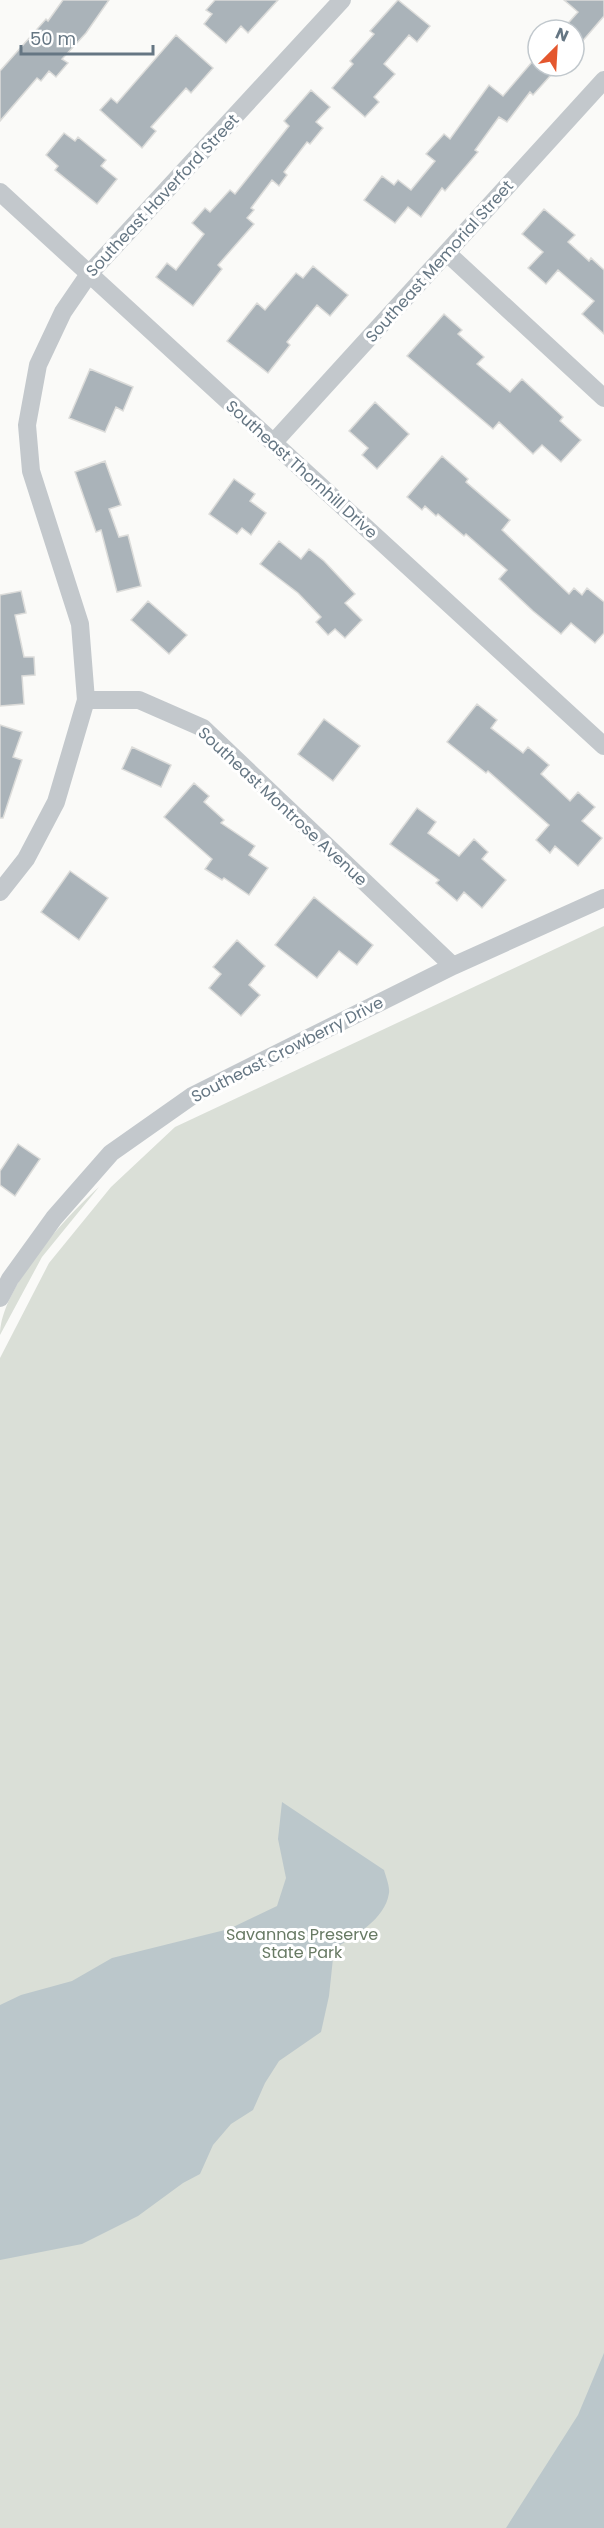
<svg xmlns="http://www.w3.org/2000/svg" width="604" height="2528" viewBox="0 0 604 2528" font-family="Poppins,sans-serif">
	<style>
		.green { fill: #dadfd7 }
		.water { fill: #bbc7cb }
		.building { fill: #aab3b9; stroke: #dcdcda; stroke-width: 1.5 }
		.lines { fill: none; stroke-linecap: round; stroke-linejoin: round }
		.minor { stroke: #c3c8cc; stroke-width: 18 }
		.labels { text-anchor: middle; stroke-width: 6; stroke-linejoin: round; paint-order: stroke }
		.street-label { font-size: 16px; fill: #657683; stroke: #fff }
		.park-label { font-size: 16px; fill: #687a64; stroke: #fff }
	</style>
	<rect width="100%" height="100%" fill="#fafaf8"/>
	<path class="green" d="M604,926V2528H0V1358L49,1263L111,1187L175,1127Z
		M99,1187L42,1257L0,1335C0,1289 65,1217 99,1187Z"/>
	<path class="water" d="M282,1802L384,1870C386,1877 390,1887 389,1893C385,1920 354,1936 334,1949L329,1996L321,2032L279,2061L265,2083L253,2110L231,2124L213,2145L200,2174L183,2183L138,2216L82,2244L0,2260V2005L21,1995L72,1981L112,1958L229,1929L277,1906L286,1878L278,1839Z
		M604,2353V2528H506L578,2415Z"/>
	<path class="building" d="M63,0H109L86,33L62,59L68,63L56,77L49,71L41,81L37,78L0,121V71L46,19L48,21Z
		M215,0H278L248,33L241,26L226,43L204,24L212,14L206,10Z
		M398,0L430,26L417,42L409,35L384,64L395,74L374,97L379,102L365,117L332,88L353,64L350,61L374,34L370,31Z
		M564,0H604V16L574,51V30H562L578,12Z
		M176,35L213,68L191,93L186,88L151,127L156,131L142,148L100,110L111,98L117,103Z
		M538,55V66H559L533,95L530,92L507,122L499,117L475,150L478,152L445,191L442,188L421,217L408,207L395,223L364,200L382,176L394,185L398,180L411,190L435,161L426,154L444,134L450,139L489,85L503,96Z
		M311,90L330,107L316,122L323,128L310,144L307,142L284,172L287,175L279,186L272,180L251,208L254,210L247,218L254,224L218,265L222,269L193,306L156,277L167,263L176,270L204,234L192,223L205,208L210,212L230,190L235,194L289,126L284,121Z
		M64,133L75,141L78,137L106,160L101,166L117,179L97,204L55,170L58,166L46,155Z
		M544,209L575,235L568,242L589,261L591,258L604,270V334L582,314L594,301L558,270L546,284L528,268L543,252L522,234Z
		M313,266L348,295L330,316L317,305L287,342L290,345L268,373L227,341L257,303L265,310L296,273L303,278Z
		M444,314L462,330L458,334L484,357L477,364L510,392L522,379L563,417L560,421L581,440L561,462L542,445L533,454L499,422L493,429L407,356Z
		M90,369L133,387L123,411L116,407L105,432L69,418Z
		M375,402L409,434L377,469L362,455L368,448L349,431Z
		M442,456L468,479L466,482L510,520L502,530L569,594L574,588L582,595L587,588L604,602V633L595,643L571,623L561,634L533,611L499,579L507,570L466,534L464,536L438,514L436,516L425,506L422,510L407,497Z
		M105,461L121,505L109,509L119,537L128,535L141,586L117,592L101,530L96,532L75,472Z
		M234,479L255,494L250,501L266,513L251,535L242,528L237,534L209,514Z
		M279,541L301,559L309,549L324,561L355,594L345,603L362,620L345,638L335,629L328,635L316,622L321,617L298,593L260,564Z
		M21,591L26,613L15,615L24,657H34L35,675L22,676L24,704L0,706V595Z
		M148,601L187,635L169,654L131,620Z
		M477,704L497,720L491,728L523,753L528,747L549,765L541,774L570,801L578,792L595,807L582,821L602,838L578,866L555,846L550,853L536,840L549,825L488,771L486,773L447,742Z
		M324,719L360,746L333,781L298,754Z
		M0,725L22,732L13,757L22,760L3,818H0Z
		M132,747L171,765L161,787L122,769Z
		M194,783L209,796L204,802L224,820L221,823L255,846L249,855L268,868L249,895L224,878L222,880L205,869L212,859L164,817Z
		M417,808L436,822L428,833L459,856L474,839L488,852L482,859L506,880L482,908L464,892L457,901L436,883L439,880L390,844Z
		M70,871L108,898L79,940L41,912Z
		M314,897L373,945L357,965L339,951L317,978L275,945Z
		M237,940L265,966L249,985L260,995L241,1016L209,988L221,974L213,967Z
		M18,1144L40,1159L15,1196L0,1185V1171Z"/>
	<g class="lines">
		<path class="minor" d="M0,192L604,746
			M447,253L604,398
			M274,442L604,80
			M86,700H139L203,728L453,966
			M0,892L26,859L56,802L86,700L80,624L31,471L27,425L38,365L63,312L89,274L342,0
			M0,1298L10,1279L54,1218L111,1153L192,1096L453,966L604,898"/>
	</g>
	<g class="labels">
		<g class="street-label">
			<text transform="translate(162 195) rotate(-47)" y="6">Southeast Haverford Street</text>
			<text transform="translate(439 261) rotate(-48)" y="6">Southeast Memorial Street</text>
			<text transform="translate(302 469) rotate(42)" y="6">Southeast Thornhill Drive</text>
			<text transform="translate(283 806) rotate(43)" y="6">Southeast Montrose Avenue</text>
			<text transform="translate(287 1049) rotate(-27)" y="6">Southeast Crowberry Drive</text>
		</g>
		<g class="park-label">
			<text x="302" y="1940">Savannas Preserve<tspan x="302" dy="18">State Park</tspan></text>
		</g>
	</g>
	<g transform="translate(556 48) rotate(24)"><circle r="28" fill="#ffffff" stroke="#c1c8cd" stroke-width="1.5"/>
	<path d="M0-4.5L10 22L0 15L-10 22Z" fill="#e4572e"/>
	<text y="-9" font-size="16" font-weight="bold" text-anchor="middle" fill="#657683">N</text>
	</g>
	<path d="M21 45v9h132v-9" fill="none" stroke="#657683" stroke-width="3"/>
	<text x="30" y="45" font-size="18" fill="#657683" stroke="#ffffff" stroke-width="4.5" paint-order="stroke">50 m</text>
</svg>
